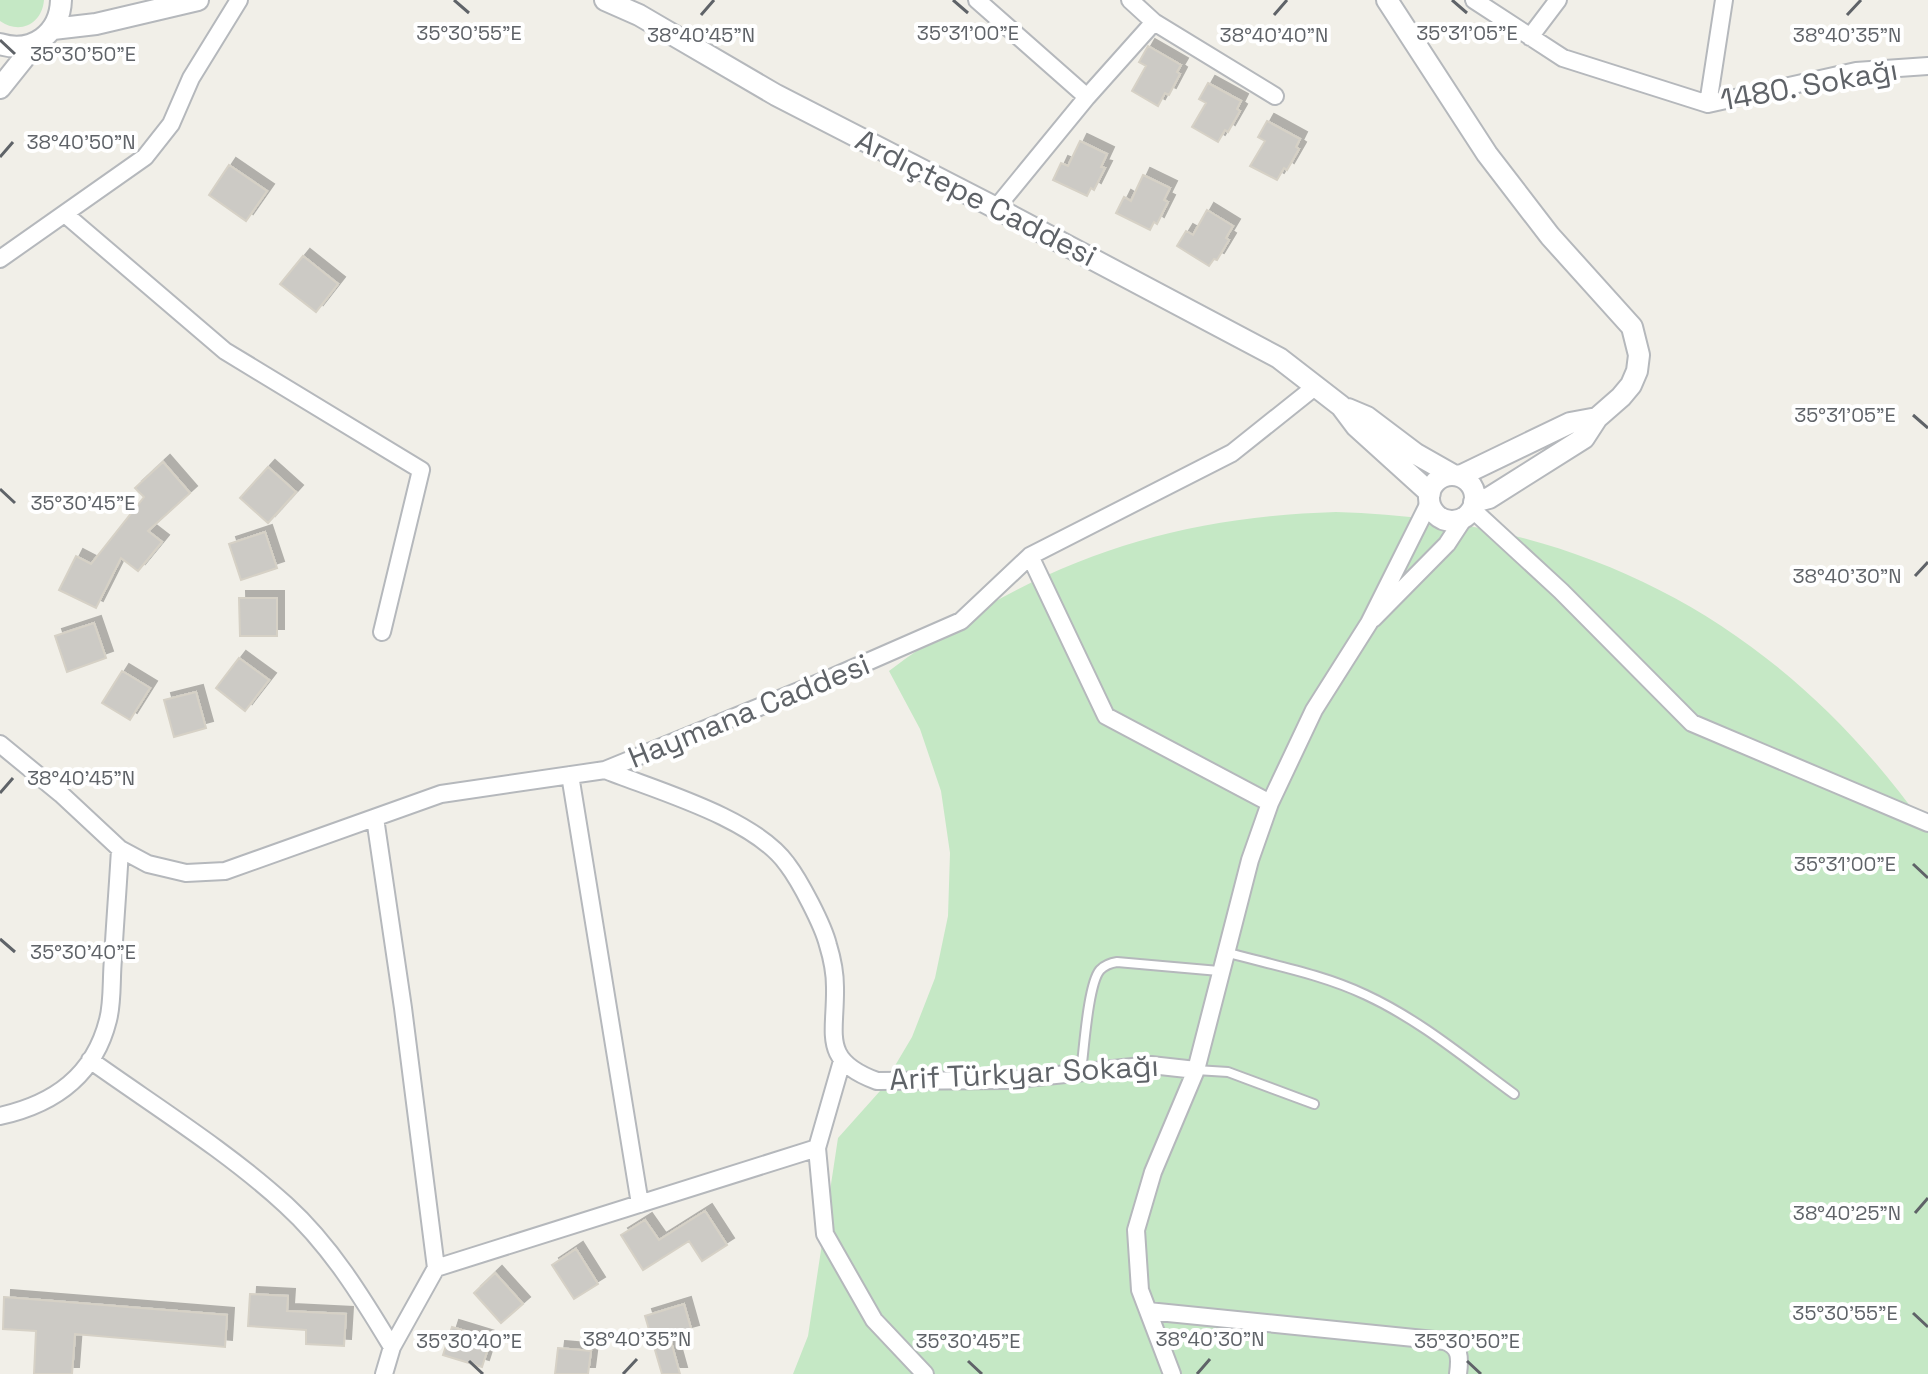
<svg xmlns="http://www.w3.org/2000/svg" width="1928" height="1374" viewBox="0 0 1928 1374" font-family="'Space Grotesk',sans-serif">
	<style>
		.green { fill: #c5e8c5 }
		.building { fill: #cccac5; stroke: #d6d1c6; stroke-width: 2; filter: url(#shadow) }
		.lines { fill: none; stroke-linecap: round; stroke-linejoin: round }
		.service-casing { stroke: #b5b8bc; stroke-width: 12 }
		.minor-casing { stroke: #b5b8bc; stroke-width: 20 }
		.tertiary-casing { stroke: #b5b8bc; stroke-width: 24 }
		.service { stroke: #fff; stroke-width: 8 }
		.minor { stroke: #fff; stroke-width: 16 }
		.tertiary { stroke: #fff; stroke-width: 20 }
		.ticks { fill: none; stroke: #5f6368; stroke-width: 3 }
		.labels { text-anchor: middle; stroke-width: 8; stroke-linejoin: round; paint-order: stroke }
		.street-label { font-size: 30px; fill: #5f6368; stroke: #fff }
		.ticks-label { font-size: 20px; text-anchor: middle; fill: #5f6368; stroke: #fff; stroke-width: 8; stroke-linejoin: round; paint-order: stroke }
	</style>
	<defs>
		<filter id="shadow"><feDropShadow dx="7" dy="-7" stdDeviation="0" flood-color="#0004"/></filter>
	</defs>
	<rect width="100%" height="100%" fill="#f1efe8"/>
	<path class="green" d="M0,0H44C42,24 20,35 0,21Z
		M1336,512C1584,519 1777,621 1922,822L1928,832V1374H793L808,1336L838,1138L880,1091L912,1037L935,978L948,916L950,853L941,791L920,729L889,671C1028,566 1162,517 1336,512Z"/>
	<path class="building" d="M1148,46L1181,65L1177,72L1180,74L1169,95L1165,93L1158,106L1132,91L1146,66L1139,62Z
		M1208,83L1241,101L1237,109L1240,111L1228,132L1225,130L1218,142L1192,127L1206,103L1199,99Z
		M1267,121L1300,139L1296,147L1299,149L1287,170L1284,168L1277,180L1250,166L1265,141L1258,137Z
		M1080,141L1107,154L1101,167L1105,168L1094,190L1091,188L1087,196L1053,180L1061,163L1068,166Z
		M229,165L267,191L246,221L209,195Z
		M1143,175L1170,188L1164,200L1168,202L1157,224L1154,222L1150,230L1116,213L1124,197L1131,201Z
		M1207,210L1233,226L1226,238L1229,240L1217,260L1214,259L1209,266L1177,246L1186,231L1193,235Z
		M303,256L338,284L316,312L280,284Z
		M163,462L190,493L148,531L162,542L138,571L121,558L96,608L59,590L76,556L91,564L144,497L135,488Z
		M268,467L296,492L268,523L240,498Z
		M265,532L277,568L241,580L229,544Z
		M239,598H277V636H240Z
		M94,623L106,658L67,672L55,636Z
		M239,658L269,680L245,711L216,688Z
		M122,671L150,688L130,720L102,703Z
		M196,692L206,728L174,737L164,700Z
		M705,1211L727,1245L702,1261L689,1241L643,1270L621,1235L645,1220L659,1240Z
		M576,1249L598,1284L574,1299L552,1265Z
		M495,1273L523,1304L501,1323L474,1293Z
		M250,1294L288,1296L287,1311L346,1314L344,1346L306,1344V1330L248,1326Z
		M4,1297L227,1315L225,1347L75,1334L72,1374H34L36,1331L3,1329Z
		M684,1304L692,1332L670,1338L680,1374H662L645,1316Z
		M452,1327L491,1339L482,1367L443,1355Z
		M558,1348L591,1351L588,1374H555Z"/>
	<g class="lines">
		<defs>
			<path id="service" d="M1225,952C1272,965 1322,974 1366,995C1420,1020 1466,1059 1514,1094
				M1196,1070L1228,1072L1314,1104
				M1081,1072C1084,1050 1088,984 1100,970C1105,965 1110,963 1117,962L1219,971"/>
			<path id="minor" d="M977,0L1087,97
				M1130,0L1154,22
				M1474,0L1563,58L1708,104L1856,71L1928,66
				M1530,37L1558,0
				M1708,104L1724,0
				M996,208L1087,97L1154,22L1275,96
				M66,215L225,351L421,470L382,632
				M0,259L145,157L171,124L191,78L239,0
				M1472,509L1561,591L1692,723L1928,823
				M1030,556L1106,716L1270,803
				M1373,619L1447,544L1466,515
				M0,744L61,794L120,849L148,864L186,873L225,871L441,794L605,770L833,677L961,621L1030,556L1232,453L1316,386
				M605,770C658,791 754,818 787,864C800,881 823,925 828,945C832,958 835,974 835,987C836,1035 820,1060 877,1081L1009,1080L1151,1065L1196,1070
				M570,775L640,1204
				M375,818L403,1008L436,1268L392,1347L384,1374
				M90,1060C156,1107 227,1151 286,1205C330,1245 362,1297 392,1347
				M0,1116C54,1104 94,1076 108,1020C113,1001 111,979 113,959C115,922 118,886 120,849
				M817,1148L825,1234L874,1320L925,1374
				M436,1268L817,1148L842,1061
				M1148,1311L1444,1341C1461,1346 1460,1359 1458,1374
				M1172,1374L1140,1290L1136,1230L1153,1172L1196,1070L1250,860L1270,803L1314,710L1369,623L1430,501"/>
			<path id="tertiary" d="M605,0L639,15L776,95L996,208L1279,358L1341,406L1356,426L1430,493
				M1387,0L1487,154L1550,236L1632,327L1639,355L1637,371L1631,385L1621,397L1597,418L1584,438L1489,498L1474,502
				M53,29L96,24L198,0
				M0,44C32,54 60,34 61,0
				M0,88L36,43
				M1348,409L1367,417L1416,454L1453,475
				M1429 498a23 23 0 1 1 46 0a23 23 0 1 1-46 0Z
				M1460,476L1570,423L1597,418"/>
		</defs>
		<use href="#service" class="service-casing"/>
		<use href="#minor" class="minor-casing"/>
		<use href="#tertiary" class="tertiary-casing"/>
		<use href="#service" class="service"/>
		<use href="#minor" class="minor"/>
		<use href="#tertiary" class="tertiary"/>
	</g>
	<path class="ticks" d="M454,0L469,13M953,0L968,13M1452,0L1467,13M701,15L714,0M1274,15L1287,0M1847,15L1861,0M0,40L15,54M0,157L13,142M1913,415L1928,428M0,489L15,503M1915,576L1928,562M0,793L13,778M1913,864L1928,878M0,939L15,952M1915,1213L1928,1198M1913,1313L1928,1327M469,1361L483,1374M968,1361L982,1374M1467,1361L1481,1374M623,1374L637,1359M1197,1374L1210,1359"/>
	<g class="labels">
		<g class="street-label">
			<text transform="translate(1809 85) rotate(-10)" y="10">1480. Sokağı</text>
			<text transform="translate(976 198) rotate(27)" y="10">Ardıçtepe Caddesi</text>
			<text transform="translate(749 711) rotate(-22)" y="10">Haymana Caddesi</text>
			<text transform="translate(1024 1073) rotate(-3)" y="10">Arif Türkyar Sokağı</text>
		</g>
	</g>
	<g class="ticks-label">
		<text x="469" y="40">35°30'55"E</text>
		<text x="968" y="40">35°31'00"E</text>
		<text x="1467" y="40">35°31'05"E</text>
		<text x="701" y="42">38°40'45"N</text>
		<text x="1274" y="42">38°40'40"N</text>
		<text x="1847" y="42">38°40'35"N</text>
		<text x="83" y="61">35°30'50"E</text>
		<text x="81" y="149">38°40'50"N</text>
		<text x="1845" y="422">35°31'05"E</text>
		<text x="83" y="510">35°30'45"E</text>
		<text x="1847" y="583">38°40'30"N</text>
		<text x="81" y="785">38°40'45"N</text>
		<text x="1845" y="871">35°31'00"E</text>
		<text x="83" y="959">35°30'40"E</text>
		<text x="1847" y="1220">38°40'25"N</text>
		<text x="1845" y="1320">35°30'55"E</text>
		<text x="637" y="1346">38°40'35"N</text>
		<text x="1210" y="1346">38°40'30"N</text>
		<text x="469" y="1348">35°30'40"E</text>
		<text x="968" y="1348">35°30'45"E</text>
		<text x="1467" y="1348">35°30'50"E</text>
	</g>
</svg>
